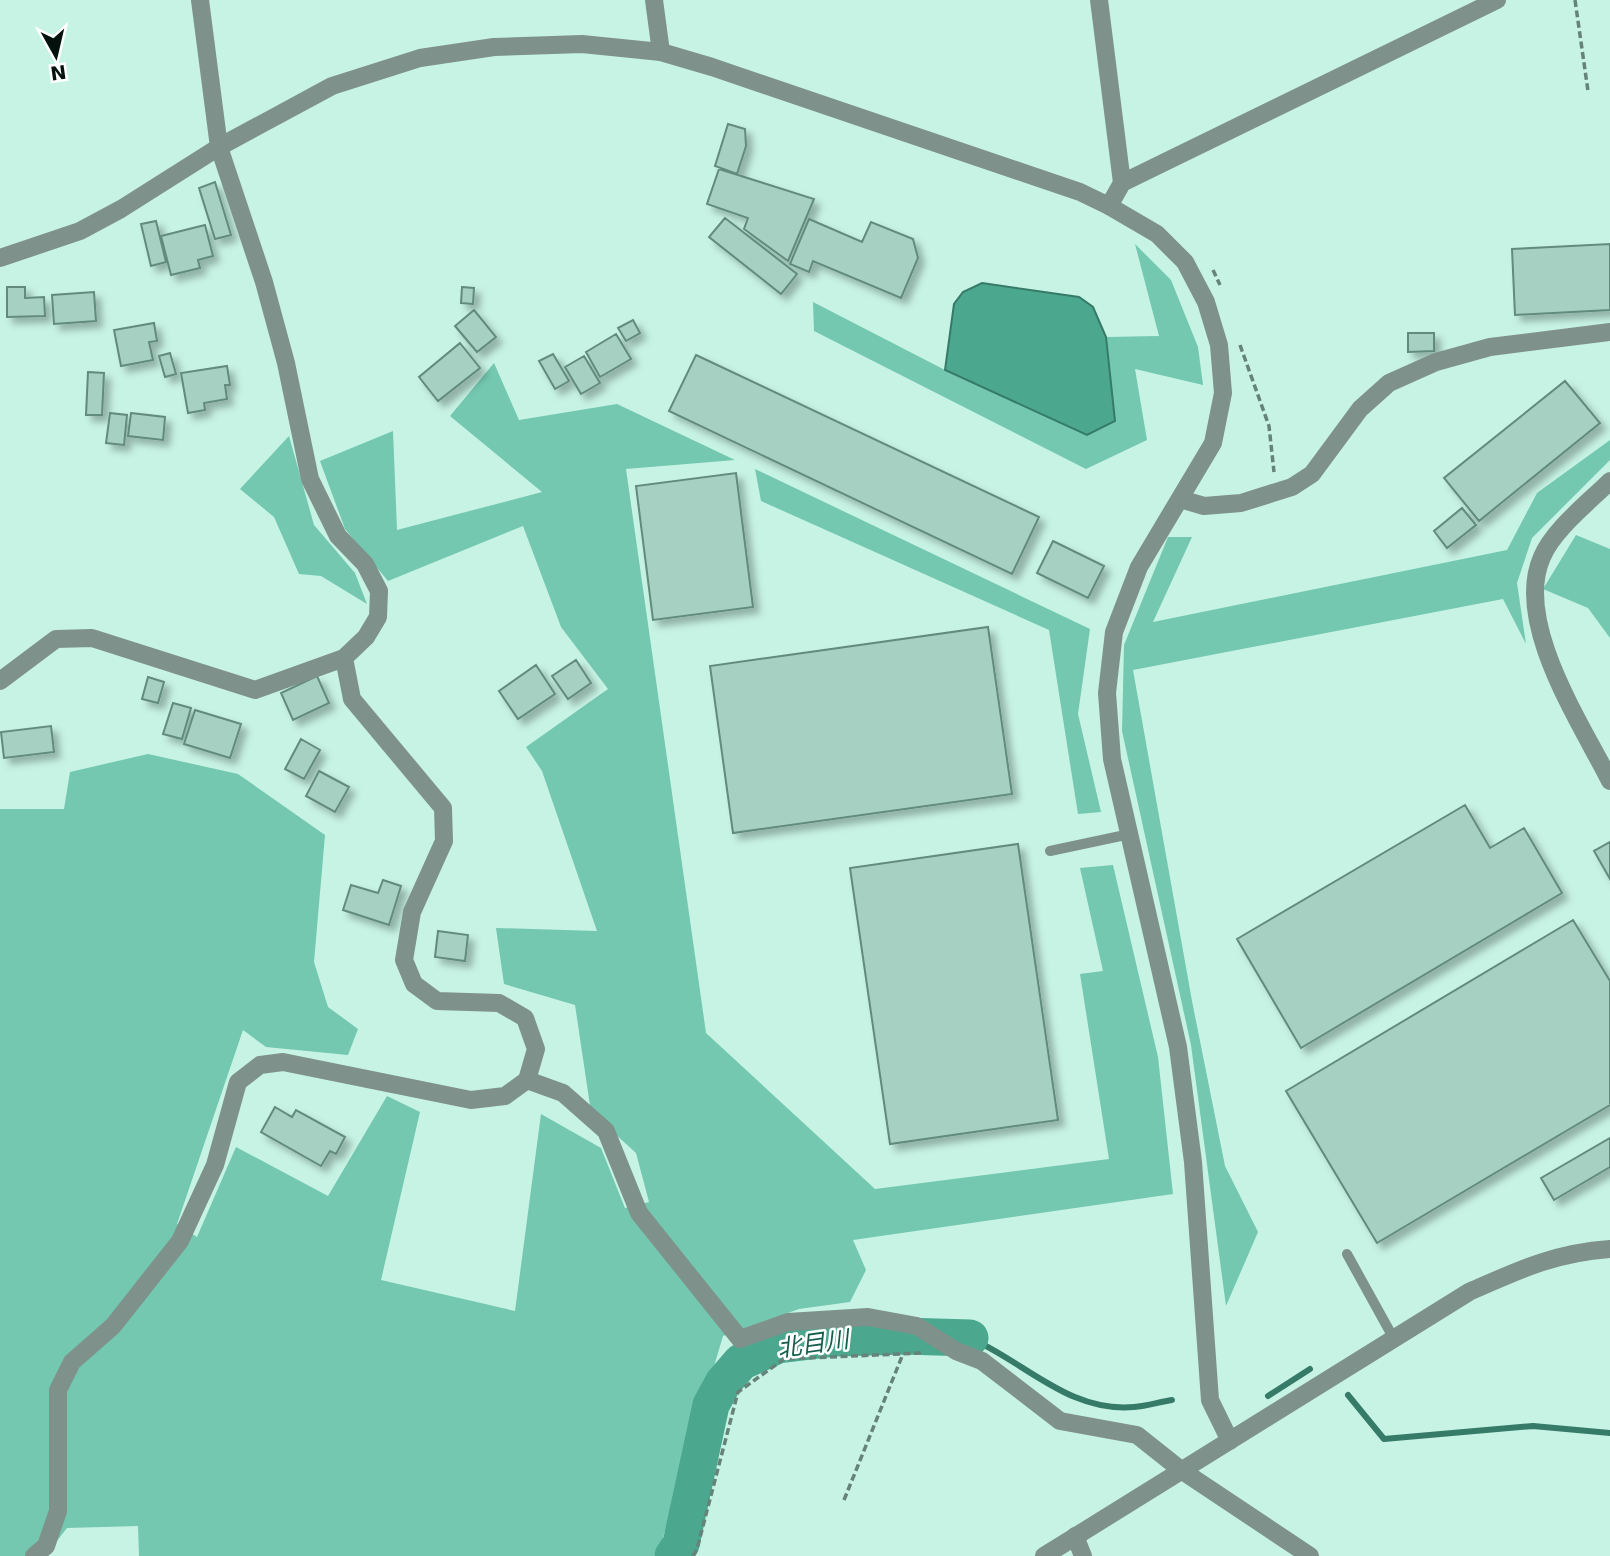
<svg xmlns="http://www.w3.org/2000/svg" width="1610" height="1556" viewBox="0 0 1610 1556" font-family="'DejaVu Sans','Noto Sans JP',sans-serif">
	<style>
		.green { fill: #73c8af }
		.water { fill: #4ba78e; stroke: #367a68; stroke-width: 2 }
		.lines { fill: none; stroke-linecap: round; stroke-linejoin: round }
		.stream { stroke: #367a68; stroke-width: 6 }
		.river { stroke: #4ba78e; stroke-width: 37 }
		.building { fill: #a6d0c2; stroke: #628b7e; stroke-width: 2; filter: url(#shadow) }
		.path { stroke: #66837a; stroke-width: 3.5; stroke-dasharray: 7 3.5; stroke-linecap: butt }
		.service { stroke: #7f918b; stroke-width: 10 }
		.minor { stroke: #7f918b; stroke-width: 18 }
		.tertiary { stroke: #7f918b; stroke-width: 18 }
		.labels { text-anchor: middle; stroke-width: 5; stroke-linejoin: round; paint-order: stroke }
		.water-label { font-size: 24px; font-style: italic; fill: #165f4d; stroke: #fff }
	</style>
	<defs>
		<filter id="shadow"><feDropShadow dx="6" dy="6" stdDeviation="3.5" flood-color="#0004"/></filter>
	</defs>
	<rect width="100%" height="100%" fill="#c7f3e4"/>
	<path class="green" d="M1135,244L1171,280L1198,347L1203,385L1135,369L1147,440L1086,469L814,331L813,302L945,370L1087,435L1115,421L1106,337L1159,336Z
		M494,363L519,420L617,404L735,460L626,469L706,1033L875,1189L1109,1159L1080,974L1103,971L1080,868L1113,865L1158,1057L1173,1194L853,1240L866,1270L850,1302L799,1309L723,1336L659,1551L654,1556H139L138,1526L67,1528L45,1556H0V809H64L70,772L148,754L238,774L325,835L314,962L328,1007L358,1029L348,1055L266,1047L243,1030L177,1224L197,1237L236,1147L328,1196L387,1096L420,1112L381,1280L515,1311L541,1114L601,1148L625,1208L649,1202L636,1153L591,1112L575,1005L504,984L496,928L597,931L542,771L526,747L608,689L561,627L523,526L388,581L345,529L320,461L393,431L397,530L542,492L450,416Z
		M289,436L314,525L355,573L367,604L321,576L299,574L274,517L240,489Z
		M1610,440V460L1532,538L1517,583L1526,644L1503,599L1133,670L1192,1001L1225,1166L1258,1232L1226,1306L1191,1045L1122,731L1124,645L1168,537H1192L1153,622L1507,550L1537,493Z
		M755,469L1090,629L1078,714L1101,812L1078,814L1049,630L761,501Z
		M1576,535L1610,549V638L1588,608L1543,589Z"/>
	<path class="water" d="M982,283L1079,297L1093,307L1106,337L1115,421L1087,435L945,370L954,304L963,292Z"/>
	<g class="lines">
		<path class="stream" d="M970,1338C1025,1362 1069,1413 1134,1407C1147,1406 1159,1402 1172,1400
			M1348,1395L1384,1439L1533,1426L1610,1433
			M1268,1396L1310,1369"/>
		<path class="river" d="M673,1556L681,1544L711,1405L723,1383L741,1362L778,1345L836,1338L904,1336L970,1338"/>
	</g>
	<path class="building" d="M728,124L745,129L746,146L737,174L715,166Z
		M719,169L814,199L788,261L744,229L748,218L707,204Z
		M215,182L231,235L215,239L199,188Z
		M725,218L797,274L781,294L709,237Z
		M809,219L862,242L871,222L913,239L918,258L901,298L813,261L809,272L790,264Z
		M156,221L166,262L151,266L141,224Z
		M205,225L213,256L198,260L200,268L171,275L161,236Z
		M1610,244V310L1515,315L1512,249Z
		M7,287H25V298L44,297L45,316L7,317Z
		M462,287L474,288L473,304L461,303Z
		M94,292L96,321L54,324L52,295Z
		M474,310L496,337L477,352L455,326Z
		M633,320L640,333L626,341L618,328Z
		M154,323L157,341L149,342L153,360L121,366L114,330Z
		M1408,333H1434V351L1408,352Z
		M616,334L631,359L600,377L586,352Z
		M460,343L480,368L438,401L419,377Z
		M170,353L176,374L165,377L159,356Z
		M553,354L569,381L555,389L539,361Z
		M696,355L1039,517L1012,574L669,411Z
		M584,356L600,383L581,394L565,367Z
		M227,366L230,385H225L227,399L204,403L205,410L188,413L181,373Z
		M88,372L104,373L102,415H86Z
		M1565,381L1600,423L1479,521L1444,478Z
		M110,413L127,415L124,445L106,443Z
		M131,413L165,417L163,440L128,436Z
		M736,473L753,607L653,620L636,486Z
		M1462,508L1476,525L1447,548L1434,531Z
		M1053,541L1104,566L1088,598L1037,573Z
		M988,627L1012,794L733,833L710,666Z
		M576,660L591,683L568,699L552,676Z
		M536,665L555,694L518,719L499,691Z
		M317,676L329,703L293,720L281,693Z
		M148,677L164,682L158,703L142,699Z
		M173,703L191,708L182,739L163,734Z
		M195,710L241,724L230,758L184,744Z
		M51,726L54,752L4,758L1,732Z
		M301,739L320,750L304,779L285,769Z
		M319,771L349,787L335,812L306,796Z
		M1465,805L1490,848L1524,828L1562,893L1301,1048L1237,939Z
		M1610,842V879L1594,851Z
		M1018,844L1058,1120L890,1144L850,868Z
		M383,880L401,886L389,925L343,910L351,885L378,893Z
		M1573,920L1610,981V1105L1377,1243L1286,1091Z
		M438,931L468,935L465,961L435,957Z
		M275,1107L292,1117L296,1110L345,1137L336,1154L330,1151L321,1166L261,1132Z
		M1610,1138V1167L1554,1200L1541,1178Z"/>
	<g class="lines">
		<path class="path" d="M1575,0L1588,91
			M1213,270L1220,285
			M1240,345L1269,426L1274,472
			M844,1500L903,1354
			M693,1556L697,1549L738,1392L784,1359L922,1353"/>
		<path class="service" d="M1050,851L1130,834
			M1347,1254L1394,1339"/>
		<path class="minor" d="M654,0L661,52
			M1099,0L1122,183L1109,206
			M1122,183L1497,0
			M1610,481C1589,502 1553,530 1542,557C1513,622 1581,723 1610,781
			M1180,499L1204,506L1241,503L1292,487L1312,474L1360,409L1389,383L1436,362L1490,347L1610,332
			M0,681L56,639L92,638L255,690L344,658L366,637L378,617L379,591L365,564L338,536L310,479L286,363L264,282L219,147L200,0
			M527,1080L563,1093L606,1131L639,1213L740,1339L788,1322L868,1317L917,1326L956,1351L982,1361L1060,1421L1137,1435L1181,1470L1310,1556
			M1075,1536L1083,1556
			M34,1556L46,1546L58,1511V1390L72,1362L113,1326L180,1241L215,1165L238,1082L260,1065L283,1062L471,1100L505,1096L527,1080L536,1049L525,1018L499,1003L437,1001L414,984L404,960L412,912L444,841L443,808L352,699L344,658"/>
		<path class="tertiary" d="M0,258L80,231L121,209L219,147L332,86L420,58L494,47L582,44L661,52L712,67L1080,192L1109,206L1157,234L1185,262L1206,302L1219,345L1223,393L1213,443L1139,567L1114,632L1107,693L1112,759L1178,1047L1193,1162L1210,1400L1230,1441
			M1044,1556L1469,1292C1519,1270 1554,1253 1610,1249"/>
	</g>
	<g class="labels">
		<g class="water-label">
			<text transform="translate(813 1344) rotate(-8)" y="8">北目川</text>
		</g>
	</g>
	<g transform="translate(56 56) rotate(172)" stroke="#ffffff" stroke-width="5" paint-order="stroke">
	<path d="M0-5L12 26L0 18L-12 26Z" fill="#04120e"/>
	<text y="-10" font-size="19" font-weight="bold" text-anchor="middle" fill="#04120e">N</text>
	</g>
</svg>
